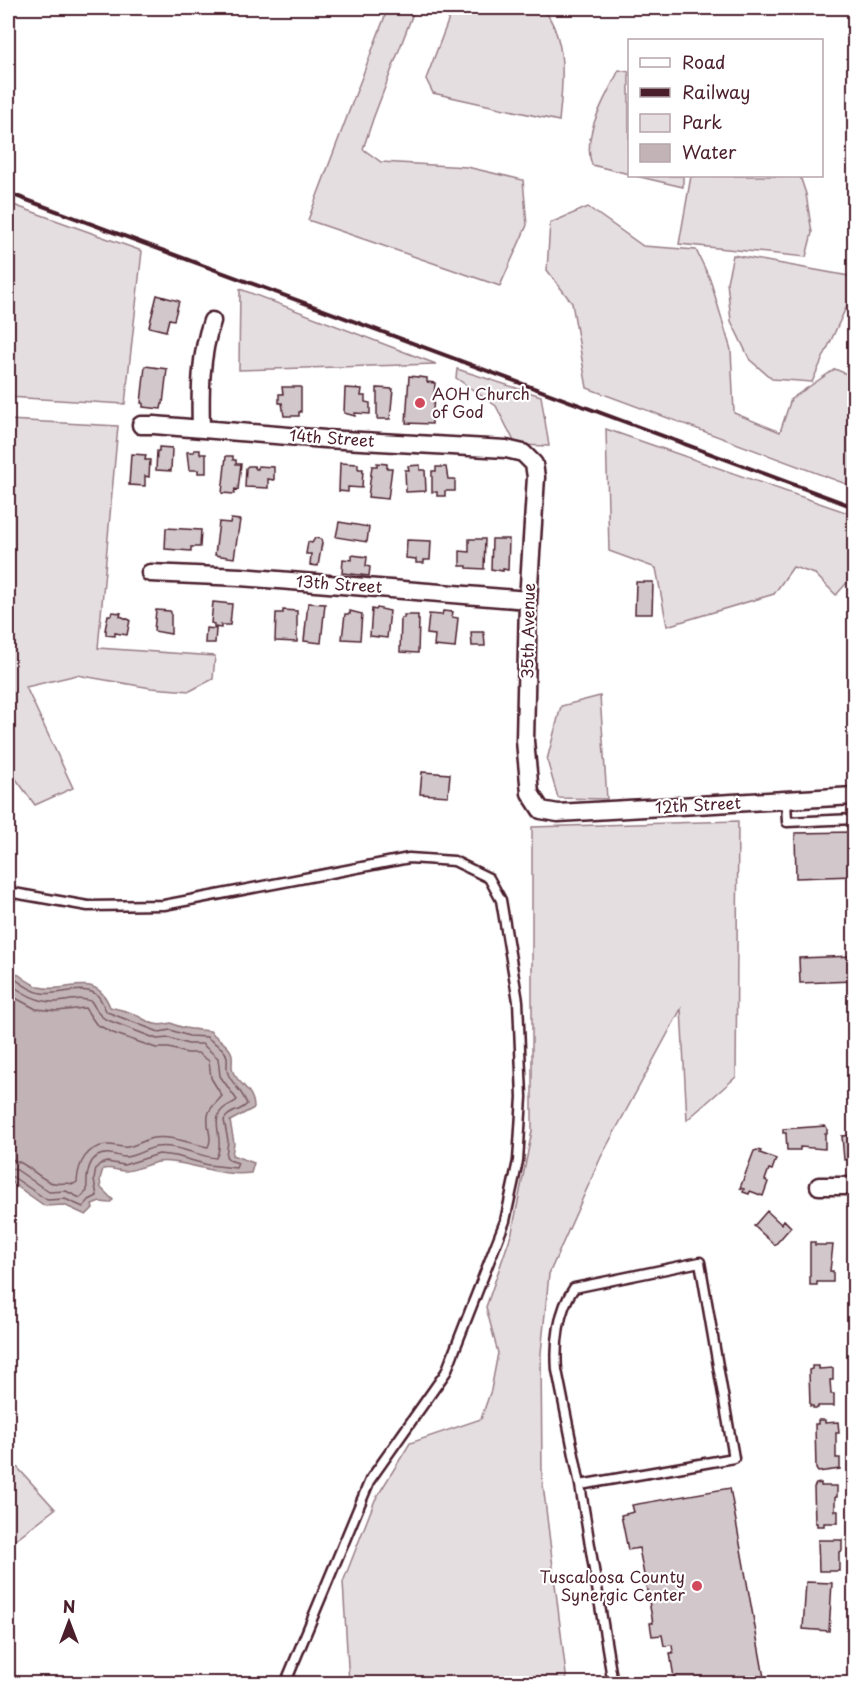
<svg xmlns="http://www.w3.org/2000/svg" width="862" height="1691" viewBox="0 0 862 1691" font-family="'Playpen Sans',sans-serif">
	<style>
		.green { fill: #e5dee0; stroke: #987e86; stroke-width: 1.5 }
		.water { fill: #c1b3b6; stroke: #91787e; stroke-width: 1.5 }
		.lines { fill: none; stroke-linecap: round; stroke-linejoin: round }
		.shore { stroke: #7a5a63; stroke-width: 1.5 }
		.building { fill: #d2c7cb; stroke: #4a1f2b; stroke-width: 1.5 }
		.service-casing { stroke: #4a1f2b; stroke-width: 13 }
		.minor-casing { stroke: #4a1f2b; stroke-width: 21 }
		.service { stroke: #fff; stroke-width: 8 }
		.minor { stroke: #fff; stroke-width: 16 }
		.rail { stroke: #4a1f2b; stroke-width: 4 }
		.poi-dot { fill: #d1495b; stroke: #fff; stroke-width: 2 }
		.labels { text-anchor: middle; stroke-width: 4.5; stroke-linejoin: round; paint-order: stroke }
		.poi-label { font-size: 16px; fill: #4a1f2b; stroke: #fff; text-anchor: start }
		.street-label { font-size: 16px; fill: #4a1f2b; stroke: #fff }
	</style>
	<rect width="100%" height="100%" fill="#fff"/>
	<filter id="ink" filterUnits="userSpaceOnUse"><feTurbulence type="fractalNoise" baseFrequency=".0167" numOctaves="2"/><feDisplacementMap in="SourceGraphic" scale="12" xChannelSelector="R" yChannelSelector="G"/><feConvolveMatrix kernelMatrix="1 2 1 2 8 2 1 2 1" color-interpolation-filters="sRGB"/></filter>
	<g filter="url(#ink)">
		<path class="green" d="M388,8H415L373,119L363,149L381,162L467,167L523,180L527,225L500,286L308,220Z
			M453,8H543C568,41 563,82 559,121L433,93L426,79Z
			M619,70L629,72V174L592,165C581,135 606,97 619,70Z
			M636,176H683V187Z
			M691,176H800L806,194L812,233L806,257L679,244Z
			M8,203L142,251L125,404L8,397Z
			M588,207L643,246L696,250L710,279L731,350L734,413L780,432L791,399L835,369L854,377V487L587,388L572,303L547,270L550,223Z
			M733,255L854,277V290L812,382L772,379L750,360L731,321L727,282Z
			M240,289L436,364L239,370Z
			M457,369L541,396L549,446L516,445L496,406L456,378Z
			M8,420L118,426L98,648L215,656L213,679L190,691L151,688L77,675L26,687L73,788L35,805L8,768Z
			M606,429L854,515V575L836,595L815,574L793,567L774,594L667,626L656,568L609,551Z
			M600,696L607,799L558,798L547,760L561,706Z
			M738,821L736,1077L687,1120L681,1009L601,1157L549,1274L541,1353L542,1476L567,1683H349L343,1582L375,1500L410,1443L481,1419L491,1390L498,1353L486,1307L512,1232L532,1131V827Z
			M8,1457L55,1509L8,1545Z"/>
		<path class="water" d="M8,966C16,973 29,983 39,987C67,995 95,968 110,1007C117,1009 123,1010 129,1012C146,1018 151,1029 171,1023C184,1030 195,1029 210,1031C217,1039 224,1041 230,1050C235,1057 230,1065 233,1072C240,1086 254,1090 254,1108L230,1121L234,1143L232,1155L254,1163L251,1173C222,1177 200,1165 172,1162C152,1159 144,1169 126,1171C118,1171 111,1167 103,1169L100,1179L101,1188L113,1200L109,1203L100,1202L92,1205L93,1208L86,1215L64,1205L45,1206L8,1180Z"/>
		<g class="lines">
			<path class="shore" d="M8,974C17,980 29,991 41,993C57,996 83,984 97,995C102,999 103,1007 107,1012L159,1032L170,1030L189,1036L207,1037C213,1044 225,1047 227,1057C228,1064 225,1069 229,1076C235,1087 242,1091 247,1104C241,1112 229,1110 224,1120L228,1141L226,1156L229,1160L238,1163L236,1168L208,1165L176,1156L159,1154L124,1165L107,1162L100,1164L96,1168L94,1180L97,1196L89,1200L83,1207L65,1199L47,1200L13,1177L8,1176
				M8,983C23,993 38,1003 57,1002C69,1001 79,997 91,1001L100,1015L105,1019L157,1039L169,1038L188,1044H202L218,1058L220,1076L237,1100C233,1104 226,1105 221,1111C211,1122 225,1142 216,1158C197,1156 177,1144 156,1147C145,1149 135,1157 124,1157C120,1157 115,1154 110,1154C88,1152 86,1174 87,1191L80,1198L66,1191L49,1192L17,1170L8,1168
				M8,994L36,1009L57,1011L85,1008L96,1024L113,1033L156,1048H169L187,1053H198L209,1061L211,1078L222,1096C218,1101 212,1106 209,1112C204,1125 214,1136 208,1147C191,1144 172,1135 153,1138C144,1140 136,1146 127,1147C121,1148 115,1145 109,1145C87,1145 78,1163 77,1182L74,1184C67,1182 57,1185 50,1182C35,1176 25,1160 8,1159"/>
		</g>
		<path class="building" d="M157,295L179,301L174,320L169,319L166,331L149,327Z
			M145,366L167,369L163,404H162L161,409L143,407V403H141Z
			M409,376L427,378V382L435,383L432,424L406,423Z
			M282,387H301V412H299V416H284L282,403H279V394H283Z
			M345,388L362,389L361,396H365V402L370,403V414L355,413V416L344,413Z
			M377,388L393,389L390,419H377Z
			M159,447L172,448L171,471L156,470L157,451H159Z
			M194,450H200V454H206V473H198V470H189L187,452H194Z
			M131,454L146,455L145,460H150L149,477L145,476V486L129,485Z
			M226,456H233V460H236V464H241L238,490L235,489L234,494L222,493Z
			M340,463L358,464V469H363L362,488L348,487V492L339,491Z
			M377,463L387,464V468H392L388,499L368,497L372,466H377Z
			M420,465V470H425L426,491L406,492L405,470H409L408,466Z
			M248,466H254L256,469H258V466L274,467V480L268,479V488L245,487L246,468Z
			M436,467H446L448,479H455V491H445V496H437V492H432V471H436Z
			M231,519L240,520L234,558L215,555L219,522L230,523Z
			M339,522L369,527L367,542L336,537Z
			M166,528L201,530L200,547H191V551L165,549Z
			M315,538L321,539L322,543L318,566L310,565L311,554H306L308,542L312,543Z
			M469,539H485L484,569L467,568V566H460V551L469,552Z
			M492,539H509L508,570L503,569V571L491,569Z
			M407,540L431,541L430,560H424V563H416V559L406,558Z
			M352,555L367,557L366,566L370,567L369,576L342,573L343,559L352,560Z
			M636,582H653L652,614H635Z
			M213,602L232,604L230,625H221V628L214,627V624L211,623Z
			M308,603L325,604L321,643L304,641Z
			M377,608L390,611L387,638L370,636L372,609L376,610Z
			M156,610L170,611L171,612V634L154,631Z
			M283,610L297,611V642L275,641L276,613H283Z
			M350,611L362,614L360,640L342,639L345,614H350Z
			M443,611L453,612L452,617L458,618L455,648L434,646L435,635L427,634L429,614L442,615Z
			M112,612L121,613L120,616L130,620L127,635L115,633V636L106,635V630H105L108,615H111Z
			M404,615H418V620H419L418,653L400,652L401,618H404Z
			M206,628L216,629L215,643H205Z
			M471,632H484L485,646H472Z
			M422,772L450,774L448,796L420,794Z
			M854,832V876L796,878L795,833Z
			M854,956V981L800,983L799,958Z
			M825,1126L827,1128V1134H825V1149L800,1147V1150H787L786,1133H783V1129Z
			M854,1135V1159L844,1160L842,1136Z
			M757,1150L761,1151L760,1153L776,1159L772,1170L769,1169L765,1180L768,1182L763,1196L750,1191L749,1194L743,1192L744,1189L740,1188L754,1151Z
			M767,1211L781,1224L784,1220L791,1227L775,1245L754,1226Z
			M810,1242H815V1245H833L830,1271H833V1282H817V1285H810Z
			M812,1366H819V1369L833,1368V1380H830L831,1394H834V1406H818V1408H813V1406H810L809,1370L812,1369Z
			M818,1420H825V1423L838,1422L839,1433H836V1458H840V1469L818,1472L816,1469L815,1424H818Z
			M821,1483V1486H837V1497H835V1511H838V1523H824V1526H817V1523H815L814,1487L816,1484Z
			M730,1488L765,1683L675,1684L670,1653H673L672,1645L664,1646L662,1635L652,1636L650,1623H653L639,1548L628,1550L621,1515L634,1512L632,1505Z
			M818,1540H842V1551L839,1552V1571H819Z
			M806,1582L832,1583L829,1631L803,1629Z"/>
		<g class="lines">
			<defs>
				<path id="service" d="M786,800L787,822L854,819
					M8,892L88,906L164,905L409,858L454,861L489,878L501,900L518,1001L522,1097L518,1161L505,1221L446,1372L370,1480L285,1684
					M580,1485L734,1458L700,1262L574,1288C558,1310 555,1344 557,1370L580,1485L613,1684"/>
				<path id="minor" d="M141,425H154L325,439L506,449L523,453L534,464L536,477L528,600L525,741L530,793L541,810L558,813L854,796
					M201,429C200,393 200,355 212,321
					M150,573L240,577L528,600
					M819,1186H854"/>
			</defs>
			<use href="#service" class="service-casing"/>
			<use href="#minor" class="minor-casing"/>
			<use href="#service" class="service"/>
			<use href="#minor" class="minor"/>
			<path class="rail" d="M8,193L854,507"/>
		</g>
	</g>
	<g class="poi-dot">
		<circle cx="420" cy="403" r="6"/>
		<circle cx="697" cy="1586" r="6"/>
	</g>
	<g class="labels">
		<g class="poi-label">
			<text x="432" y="400">AOH Church<tspan x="432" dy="18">of God</tspan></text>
			<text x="685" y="1583" text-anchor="end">Tuscaloosa County<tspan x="685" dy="18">Synergic Center</tspan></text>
		</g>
		<g class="street-label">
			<text transform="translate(332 438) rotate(4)" y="6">14th Street</text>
			<text transform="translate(339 584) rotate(4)" y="6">13th Street</text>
			<text transform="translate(528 631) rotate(-89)" y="6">35th Avenue</text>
			<text transform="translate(698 805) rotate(-3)" y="6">12th Street</text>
		</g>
	</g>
	<rect width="862" height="1691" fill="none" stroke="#fff" stroke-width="30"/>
	<rect x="15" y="15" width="832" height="1661" fill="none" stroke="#4a1f2b" stroke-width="2" filter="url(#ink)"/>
	<rect x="628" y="39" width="195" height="138" fill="#ffffff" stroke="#b7a5aa" stroke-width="1.5"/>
	<rect x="640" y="58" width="30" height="9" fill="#ffffff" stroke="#b7a5aa" stroke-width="1.5"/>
	<text x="682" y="69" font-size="18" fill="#4a1f2b">Road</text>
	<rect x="640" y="88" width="30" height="9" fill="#4a1f2b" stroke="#b7a5aa" stroke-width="1.5"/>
	<text x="682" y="99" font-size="18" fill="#4a1f2b">Railway</text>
	<rect x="640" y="114" width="30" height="18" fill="#e5dee0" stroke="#b7a5aa" stroke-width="1.5"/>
	<text x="682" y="129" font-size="18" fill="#4a1f2b">Park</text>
	<rect x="640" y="144" width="30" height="18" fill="#c1b3b6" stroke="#b7a5aa" stroke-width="1.5"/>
	<text x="682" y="159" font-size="18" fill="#4a1f2b">Water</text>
	<g transform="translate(69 1622)" stroke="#ffffff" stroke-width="4.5" paint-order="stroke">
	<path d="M0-4.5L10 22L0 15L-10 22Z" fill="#4a1f2b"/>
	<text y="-9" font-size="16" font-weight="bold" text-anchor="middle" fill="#4a1f2b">N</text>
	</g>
</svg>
